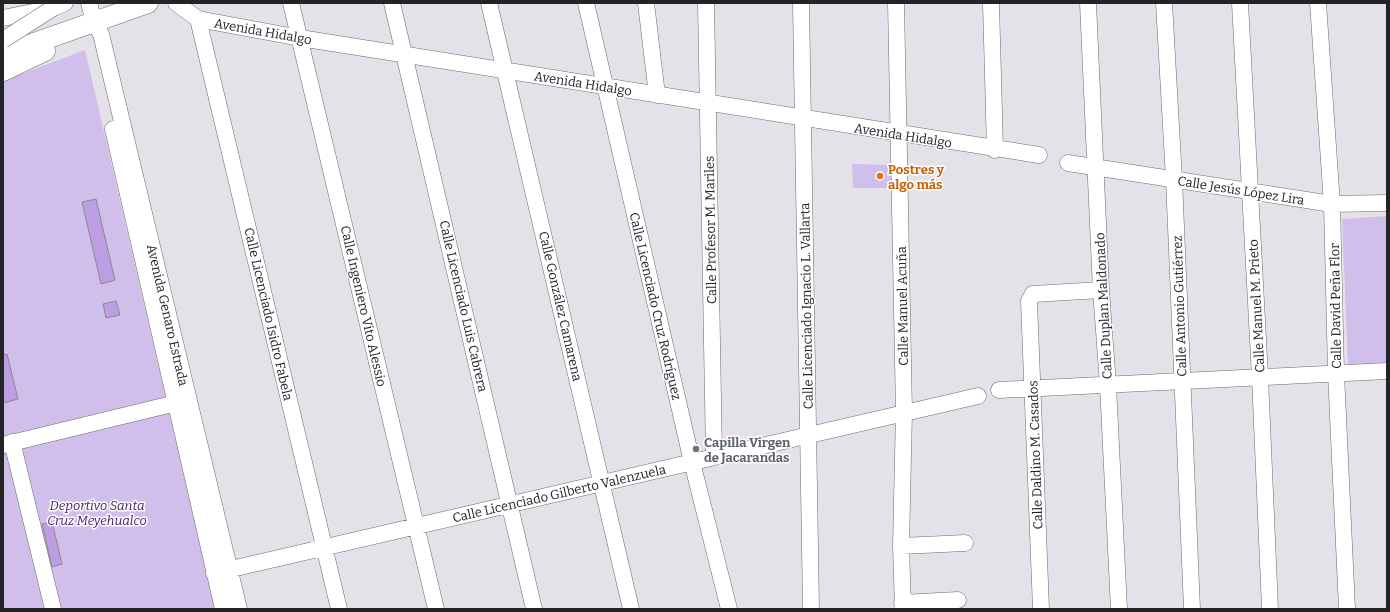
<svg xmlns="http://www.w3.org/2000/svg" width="1390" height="612" viewBox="0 0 1390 612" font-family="Bitter,serif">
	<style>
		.green { fill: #d0bfea }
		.building { fill: #bb9fe2; stroke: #8a888d }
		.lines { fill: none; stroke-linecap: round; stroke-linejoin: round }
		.minor-casing { stroke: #6b696e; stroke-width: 17 }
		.major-casing { stroke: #6b696e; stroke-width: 21 }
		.minor { stroke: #fff; stroke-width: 16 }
		.major { stroke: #fff; stroke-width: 20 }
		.minor-bridge-casing { stroke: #6b696e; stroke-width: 17; stroke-linecap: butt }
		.minor-bridge { stroke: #fff; stroke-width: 16 }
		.food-dot { fill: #e8710a; stroke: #fff; stroke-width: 1.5 }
		.worship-dot { fill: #6b7280; stroke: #fff; stroke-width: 1.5 }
		.labels { text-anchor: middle; stroke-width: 3; stroke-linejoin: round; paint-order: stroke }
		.street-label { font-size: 13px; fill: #242325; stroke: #fff }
		.food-label { font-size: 13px; font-weight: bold; fill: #c56008; stroke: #fff; text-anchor: start }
		.worship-label { font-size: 13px; font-weight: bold; fill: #5b616d; stroke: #fff; text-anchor: start }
		.park-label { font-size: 13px; font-style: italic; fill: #401865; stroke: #fff }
	</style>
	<rect width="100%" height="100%" fill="#e4e2e8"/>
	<path class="green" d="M85,50L215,609H3V81Z
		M852,164L894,165L893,188H853Z
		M1387,216V364L1348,366L1342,219Z"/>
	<path class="building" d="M96,199L115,280L101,284L82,202Z
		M116,301L120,315L106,318L103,304Z
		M7,354L18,399L3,403V355Z
		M52,522L62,564L52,567L42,524Z"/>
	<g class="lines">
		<defs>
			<path id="minor" d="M89,3L94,22L101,34L239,609
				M176,3L198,19L300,38L1039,155
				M291,3L436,609
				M392,3L534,609
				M489,3L631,609
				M586,3L692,462L729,609
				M646,3L657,95
				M706,3L714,456
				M801,3L811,609
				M896,3L904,412L901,546L903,609
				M991,3L995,150
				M1088,3L1101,290L1108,385L1119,609
				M1164,3L1174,179L1192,609
				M1240,3L1260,377L1270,609
				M1318,3L1332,204L1336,373L1347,609
				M3,18L53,8L65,3
				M198,19L339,609
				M113,129L223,609
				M1068,163L1332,204L1387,203
				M999,390L1387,371
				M12,442L53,609
				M3,445L168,405
				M901,546L965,543
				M214,573L978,396
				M902,603L958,600
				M1041,609L1029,301L1033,294L1101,290"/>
			<path id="major" d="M3,54L148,3
				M3,71L45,51"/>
		</defs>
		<use href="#minor" class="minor-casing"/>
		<use href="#major" class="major-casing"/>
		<use href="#minor" class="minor"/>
		<use href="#major" class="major"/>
		<defs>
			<path id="minor-bridge" d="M3,40L53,8"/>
		</defs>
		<use href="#minor-bridge" class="minor-bridge-casing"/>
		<use href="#minor-bridge" class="minor-bridge"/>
	</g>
	<circle class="food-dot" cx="880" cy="176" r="4"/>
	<circle class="worship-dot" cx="696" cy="449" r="4"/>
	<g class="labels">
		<g class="street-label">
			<text transform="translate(263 31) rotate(10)" y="5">Avenida Hidalgo</text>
			<text transform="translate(583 83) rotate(9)" y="5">Avenida Hidalgo</text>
			<text transform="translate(903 135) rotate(9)" y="5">Avenida Hidalgo</text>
			<text transform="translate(1241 190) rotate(9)" y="5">Calle Jesús López Lira</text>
			<text transform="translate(710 230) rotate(-91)" y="5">Calle Profesor M. Mariles</text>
			<text transform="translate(364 306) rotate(77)" y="5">Calle Ingeniero Vito Alessio</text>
			<text transform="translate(464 306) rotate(77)" y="5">Calle Licenciado Luis Cabrera</text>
			<text transform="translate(561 306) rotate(77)" y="5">Calle González Camarena</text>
			<text transform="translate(656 306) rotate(77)" y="5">Calle Licenciado Cruz Rodríguez</text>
			<text transform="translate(806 306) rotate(-91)" y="5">Calle Licenciado Ignacio L. Vallarta</text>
			<text transform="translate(902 306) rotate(-91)" y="5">Calle Manuel Acuña</text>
			<text transform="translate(1103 306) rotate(-93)" y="5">Calle Duplan Maldonado</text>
			<text transform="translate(1179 306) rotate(-92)" y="5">Calle Antonio Gutiérrez</text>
			<text transform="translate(1256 306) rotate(-93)" y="5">Calle Manuel M. Prieto</text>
			<text transform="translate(1335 306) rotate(-91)" y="5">Calle David Peña Flor</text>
			<text transform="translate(269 314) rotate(77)" y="5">Calle Licenciado Isidro Fabela</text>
			<text transform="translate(168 315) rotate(77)" y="5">Avenida Genaro Estrada</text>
			<text transform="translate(1035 455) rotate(-92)" y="5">Calle Daldino M. Casados</text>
			<text transform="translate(559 493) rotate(-13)" y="5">Calle Licenciado Gilberto Valenzuela</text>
		</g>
		<g class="food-label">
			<text x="888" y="174">Postres y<tspan x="888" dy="15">algo más</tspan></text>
		</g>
		<g class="worship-label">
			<text x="704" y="447">Capilla Virgen<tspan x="704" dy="15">de Jacarandas</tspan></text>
		</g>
		<g class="park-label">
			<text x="97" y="510">Deportivo Santa<tspan x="97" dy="15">Cruz Meyehualco</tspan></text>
		</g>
	</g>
	<rect width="1390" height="612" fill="none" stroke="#242325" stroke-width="8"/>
</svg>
